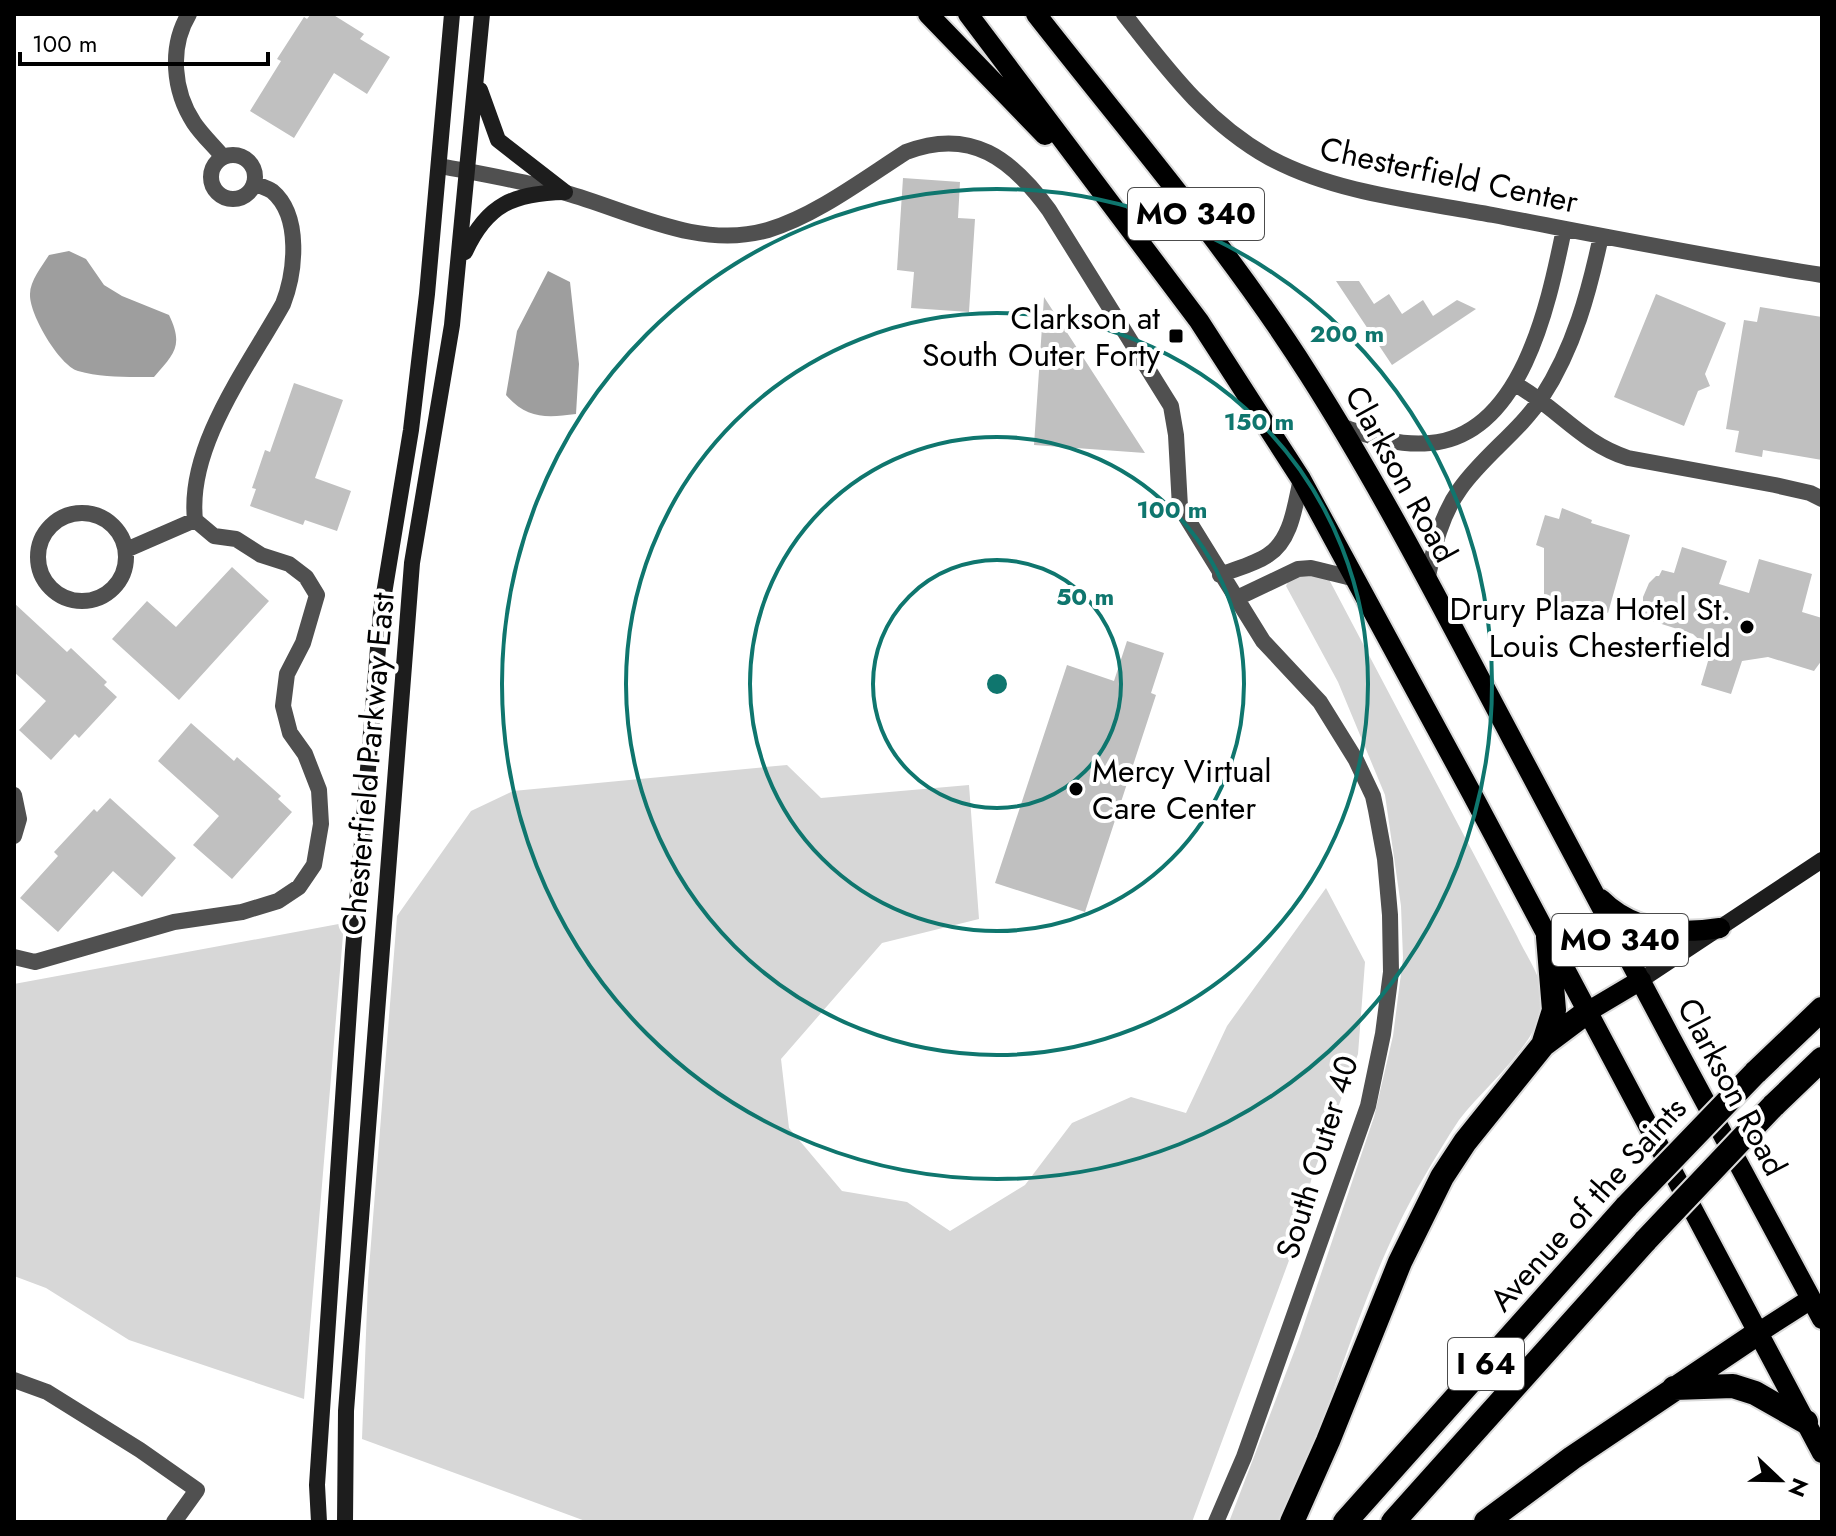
<svg xmlns="http://www.w3.org/2000/svg" width="1836" height="1536" viewBox="0 0 1836 1536" font-family="Jost,sans-serif">
	<style>
		.green { fill: #d7d7d7 }
		.water { fill: #9e9e9e }
		.building { fill: #c0c0c0 }
		.lines { fill: none; stroke-linecap: round; stroke-linejoin: round }
		.primary-casing { stroke: #dbdbdb; stroke-width: 24 }
		.highway-casing { stroke: #dbdbdb; stroke-width: 28 }
		.street { stroke: #505050; stroke-width: 16 }
		.secondary { stroke: #1d1d1d; stroke-width: 16 }
		.primary { stroke: #000; stroke-width: 20 }
		.highway { stroke: #000; stroke-width: 24 }
		.highway-bridge-casing { stroke: #dbdbdb; stroke-width: 28; stroke-linecap: butt }
		.highway-bridge { stroke: #000; stroke-width: 24 }
		.ring { fill: none; stroke: #0f766e; stroke-width: 4 }
		.poi-dot { fill: #000; stroke: #fff; stroke-width: 3 }
		.labels { text-anchor: middle; stroke-width: 8; stroke-linejoin: round; paint-order: stroke }
		.shield { fill: #fff; stroke: #4c4c4c; stroke-width: 2 }
		.shield-label { font-size: 30px; font-weight: bold; fill: #000 }
		.street-label { font-size: 32px; fill: #000; stroke: #fff }
		.poi-label { font-size: 32px; fill: #000; stroke: #fff; text-anchor: end }
		.centre { fill: #0f766e; stroke: #fff; stroke-width: 4 }
		.ring-label { font-size: 24px; text-anchor: middle; font-weight: bold; fill: #0f766e; stroke: #fff; stroke-width: 8; stroke-linejoin: round; paint-order: stroke }
	</style>
	<rect width="100%" height="100%" fill="#fff"/>
	<path class="green" d="M1323,568L1517,936C1527,958 1548,985 1542,1009C1532,1050 1484,1087 1459,1120C1447,1138 1435,1158 1424,1177C1388,1238 1364,1304 1340,1371C1322,1422 1306,1475 1278,1522H1229L1299,1339L1374,1117L1393,1036L1403,958L1401,906L1385,795L1338,682L1286,586L1292,574Z
		M787,765L821,798L969,785L979,919L882,943L781,1059L789,1128L842,1191L907,1202L950,1231L1025,1185L1072,1123L1131,1097L1186,1113L1227,1026L1326,888L1365,962L1358,1054L1312,1177L1291,1255L1192,1522H588L362,1439L368,1281L397,916L471,811L513,791Z
		M344,923L304,1399L129,1340L46,1288L14,1276V984Z"/>
	<path class="water" d="M69,251L86,259L104,285L122,296L169,315C184,346 174,354 154,377C129,377 102,378 78,371C59,365 29,314 30,294C30,281 42,266 49,255Z
		M548,271L570,282L579,364L576,414C546,418 527,419 506,395L517,331Z"/>
	<path class="building" d="M311,14H332L364,34L360,39L390,57L367,94L334,73L294,138L250,111L281,61L277,59L304,17L307,19Z
		M903,178L960,182L958,218L975,219L969,312L911,308L914,272L897,270Z
		M1336,281H1359L1374,304L1389,294L1402,314L1423,300L1433,316L1457,300L1476,309L1392,365Z
		M1656,294L1726,323L1705,374L1710,386L1698,391L1684,426L1614,397Z
		M1044,297L1145,453L1034,445Z
		M1760,307L1822,317V460L1763,450L1762,457L1735,452L1739,431L1726,429L1744,320L1757,322Z
		M294,383L343,400L315,478L351,491L337,531L305,520L303,525L250,506L256,489L252,488L265,450L270,452Z
		M1562,508L1592,520L1591,523L1630,535L1608,613L1606,612L1602,622L1599,621L1598,623L1564,612L1566,606L1544,599V548L1536,545L1545,515L1559,519Z
		M1682,547L1727,561L1719,584L1749,593L1759,559L1812,574L1802,612L1822,618V660L1814,671L1768,657L1742,661L1731,694L1701,685L1711,651L1693,634L1646,619L1643,607V597L1649,583L1656,576H1659L1662,570L1674,573Z
		M232,567L269,601L179,700L112,639L147,601L176,627Z
		M14,603L67,652L71,648L107,682L104,685L117,697L79,738L75,734L51,760L19,730L46,701L14,672Z
		M1127,641L1164,653L1151,693L1156,695L1085,912L995,883L1067,665L1114,681Z
		M191,723L234,761L237,757L281,796L278,799L292,812L232,879L193,845L219,816L158,761Z
		M110,798L176,858L142,897L113,871L58,932L20,898L58,856L54,852L94,809L97,812Z"/>
	<g class="lines">
		<defs>
			<path id="primary" d="M928,14L1045,135
				M968,14L1199,321L1301,479L1472,794L1822,1453
				M1036,14C1129,133 1228,247 1309,375C1383,491 1446,615 1511,737C1614,931 1717,1126 1822,1319
				M1601,899C1633,931 1676,935 1720,928
				M1587,1012L1641,980
				M1758,1333L1811,1299"/>
			<path id="highway" d="M1543,1045L1554,1010L1548,937
				M1755,1073L1822,1009
				M1773,1106L1822,1059
				M1674,1388L1733,1386L1755,1393L1806,1422
				M1292,1522L1328,1441L1400,1262L1442,1177L1465,1142L1543,1045L1587,1012
				M1345,1522L1627,1206
				M1393,1522L1646,1240
				M1486,1522L1572,1458L1758,1333"/>
		</defs>
		<use href="#primary" class="primary-casing"/>
		<use href="#highway" class="highway-casing"/>
		<path class="street" d="M189,14C169,47 173,91 194,123C202,135 214,146 223,157
			M1124,14C1168,70 1206,122 1270,158C1337,194 1419,201 1493,215C1603,236 1712,258 1822,275
			M211 177a22 22 0 1 1 44 0a22 22 0 1 1-44 0Z
			M440,166C481,174 525,181 566,193C630,211 699,250 768,230C815,216 864,179 906,152C971,127 1012,159 1049,210L1171,406L1176,435L1180,507L1263,641L1320,702L1356,760L1373,796L1376,810L1385,859L1390,915L1391,972L1383,1034L1368,1106L1244,1457L1216,1522
			M1515,384C1558,408 1581,443 1628,458L1775,485L1810,493L1822,499
			M1340,426C1370,436 1398,446 1430,443C1523,435 1549,301 1564,229
			M38 557a44 44 0 1 1 88 0a44 44 0 1 1-88 0Z
			M195,520C187,446 248,367 283,304C295,273 302,216 272,191C267,188 260,186 254,183
			M126,550L195,520
			M1220,575C1235,569 1255,564 1268,555C1292,540 1295,504 1301,479
			M1427,581C1434,548 1440,517 1460,489C1483,456 1520,431 1542,397C1574,348 1589,292 1601,236
			M1237,598L1298,569L1311,568L1356,579
			M14,795L19,819L14,836
			M14,957L35,962L174,922L242,912L278,901L299,887L314,865L321,824L319,790L305,754L290,733L283,706L287,674L303,643L317,595L306,577L289,564L261,555L236,539L214,536L195,520
			M14,1380L47,1392L140,1450L197,1490L174,1522"/>
		<path class="secondary" d="M480,90L498,140L565,192
			M465,252C487,204 514,193 565,192
			M1641,980L1822,860
			M319,1522L317,1485L353,950L381,612L411,430L427,294L452,14
			M345,1522L346,1411L412,563L452,325L482,14"/>
		<use href="#primary" class="primary"/>
		<use href="#highway" class="highway"/>
		<defs>
			<path id="highway-bridge" d="M1627,1206L1755,1073
				M1646,1240L1773,1106"/>
		</defs>
		<use href="#highway-bridge" class="highway-bridge-casing"/>
		<use href="#highway-bridge" class="highway-bridge"/>
	</g>
	<g class="ring">
		<circle cx="997" cy="684" r="124"/>
		<circle cx="997" cy="684" r="247"/>
		<circle cx="997" cy="684" r="371"/>
		<circle cx="997" cy="684" r="495"/>
	</g>
	<g class="poi-dot">
		<rect x="1168" y="328" width="16" height="16" rx="4"/>
		<circle cx="1747" cy="627" r="8"/>
		<circle cx="1076" cy="789" r="8"/>
	</g>
	<g class="labels">
		<g class="shield">
			<rect x="1128" y="188" width="136" height="52" rx="6"/>
			<rect x="1552" y="914" width="136" height="52" rx="6"/>
			<rect x="1448" y="1338" width="76" height="52" rx="6"/>
		</g>
		<g class="shield-label">
			<text x="1196" y="224">MO 340</text>
			<text x="1620" y="950">MO 340</text>
			<text x="1486" y="1374">I 64</text>
		</g>
		<g class="street-label">
			<text transform="translate(1449 175) rotate(12)" y="11">Chesterfield Center</text>
			<text transform="translate(1401 474) rotate(61)" y="11">Clarkson Road</text>
			<text transform="translate(368 764) rotate(-85)" y="11">Chesterfield Parkway East</text>
			<text transform="translate(1732 1087) rotate(62)" y="11">Clarkson Road</text>
			<text transform="translate(1317 1157) rotate(-73)" y="11">South Outer 40</text>
			<text transform="translate(1588 1204) rotate(-48)" y="11">Avenue of the Saints</text>
		</g>
		<g class="poi-label">
			<text x="1160" y="329">Clarkson at<tspan x="1160" dy="37">South Outer Forty</tspan></text>
			<text x="1731" y="620">Drury Plaza Hotel St.<tspan x="1731" dy="37">Louis Chesterfield</tspan></text>
			<text x="1092" y="782" text-anchor="start">Mercy Virtual<tspan x="1092" dy="37">Care Center</tspan></text>
		</g>
	</g>
	<circle cx="997" cy="684" r="12" class="centre"/>
	<g class="ring-label">
		<text x="1347" y="342">200 m</text>
		<text x="1259" y="430">150 m</text>
		<text x="1172" y="518">100 m</text>
		<text x="1085" y="605">50 m</text>
	</g>
	<rect width="1836" height="1536" fill="none" stroke="#000000" stroke-width="32"/>
	<g transform="translate(1780 1480) rotate(112)" stroke="#ffffff" stroke-width="6" paint-order="stroke">
	<path d="M0-6L14 30L0 20L-14 30Z" fill="#000000"/>
	<text y="-12" font-size="22" font-weight="bold" text-anchor="middle" fill="#000000">N</text>
	</g>
	<path d="M20 52v12h248v-12" fill="none" stroke="#000000" stroke-width="4"/>
	<text x="32" y="52" font-size="24" fill="#000000" stroke="#ffffff" stroke-width="6" paint-order="stroke">100 m</text>
</svg>
